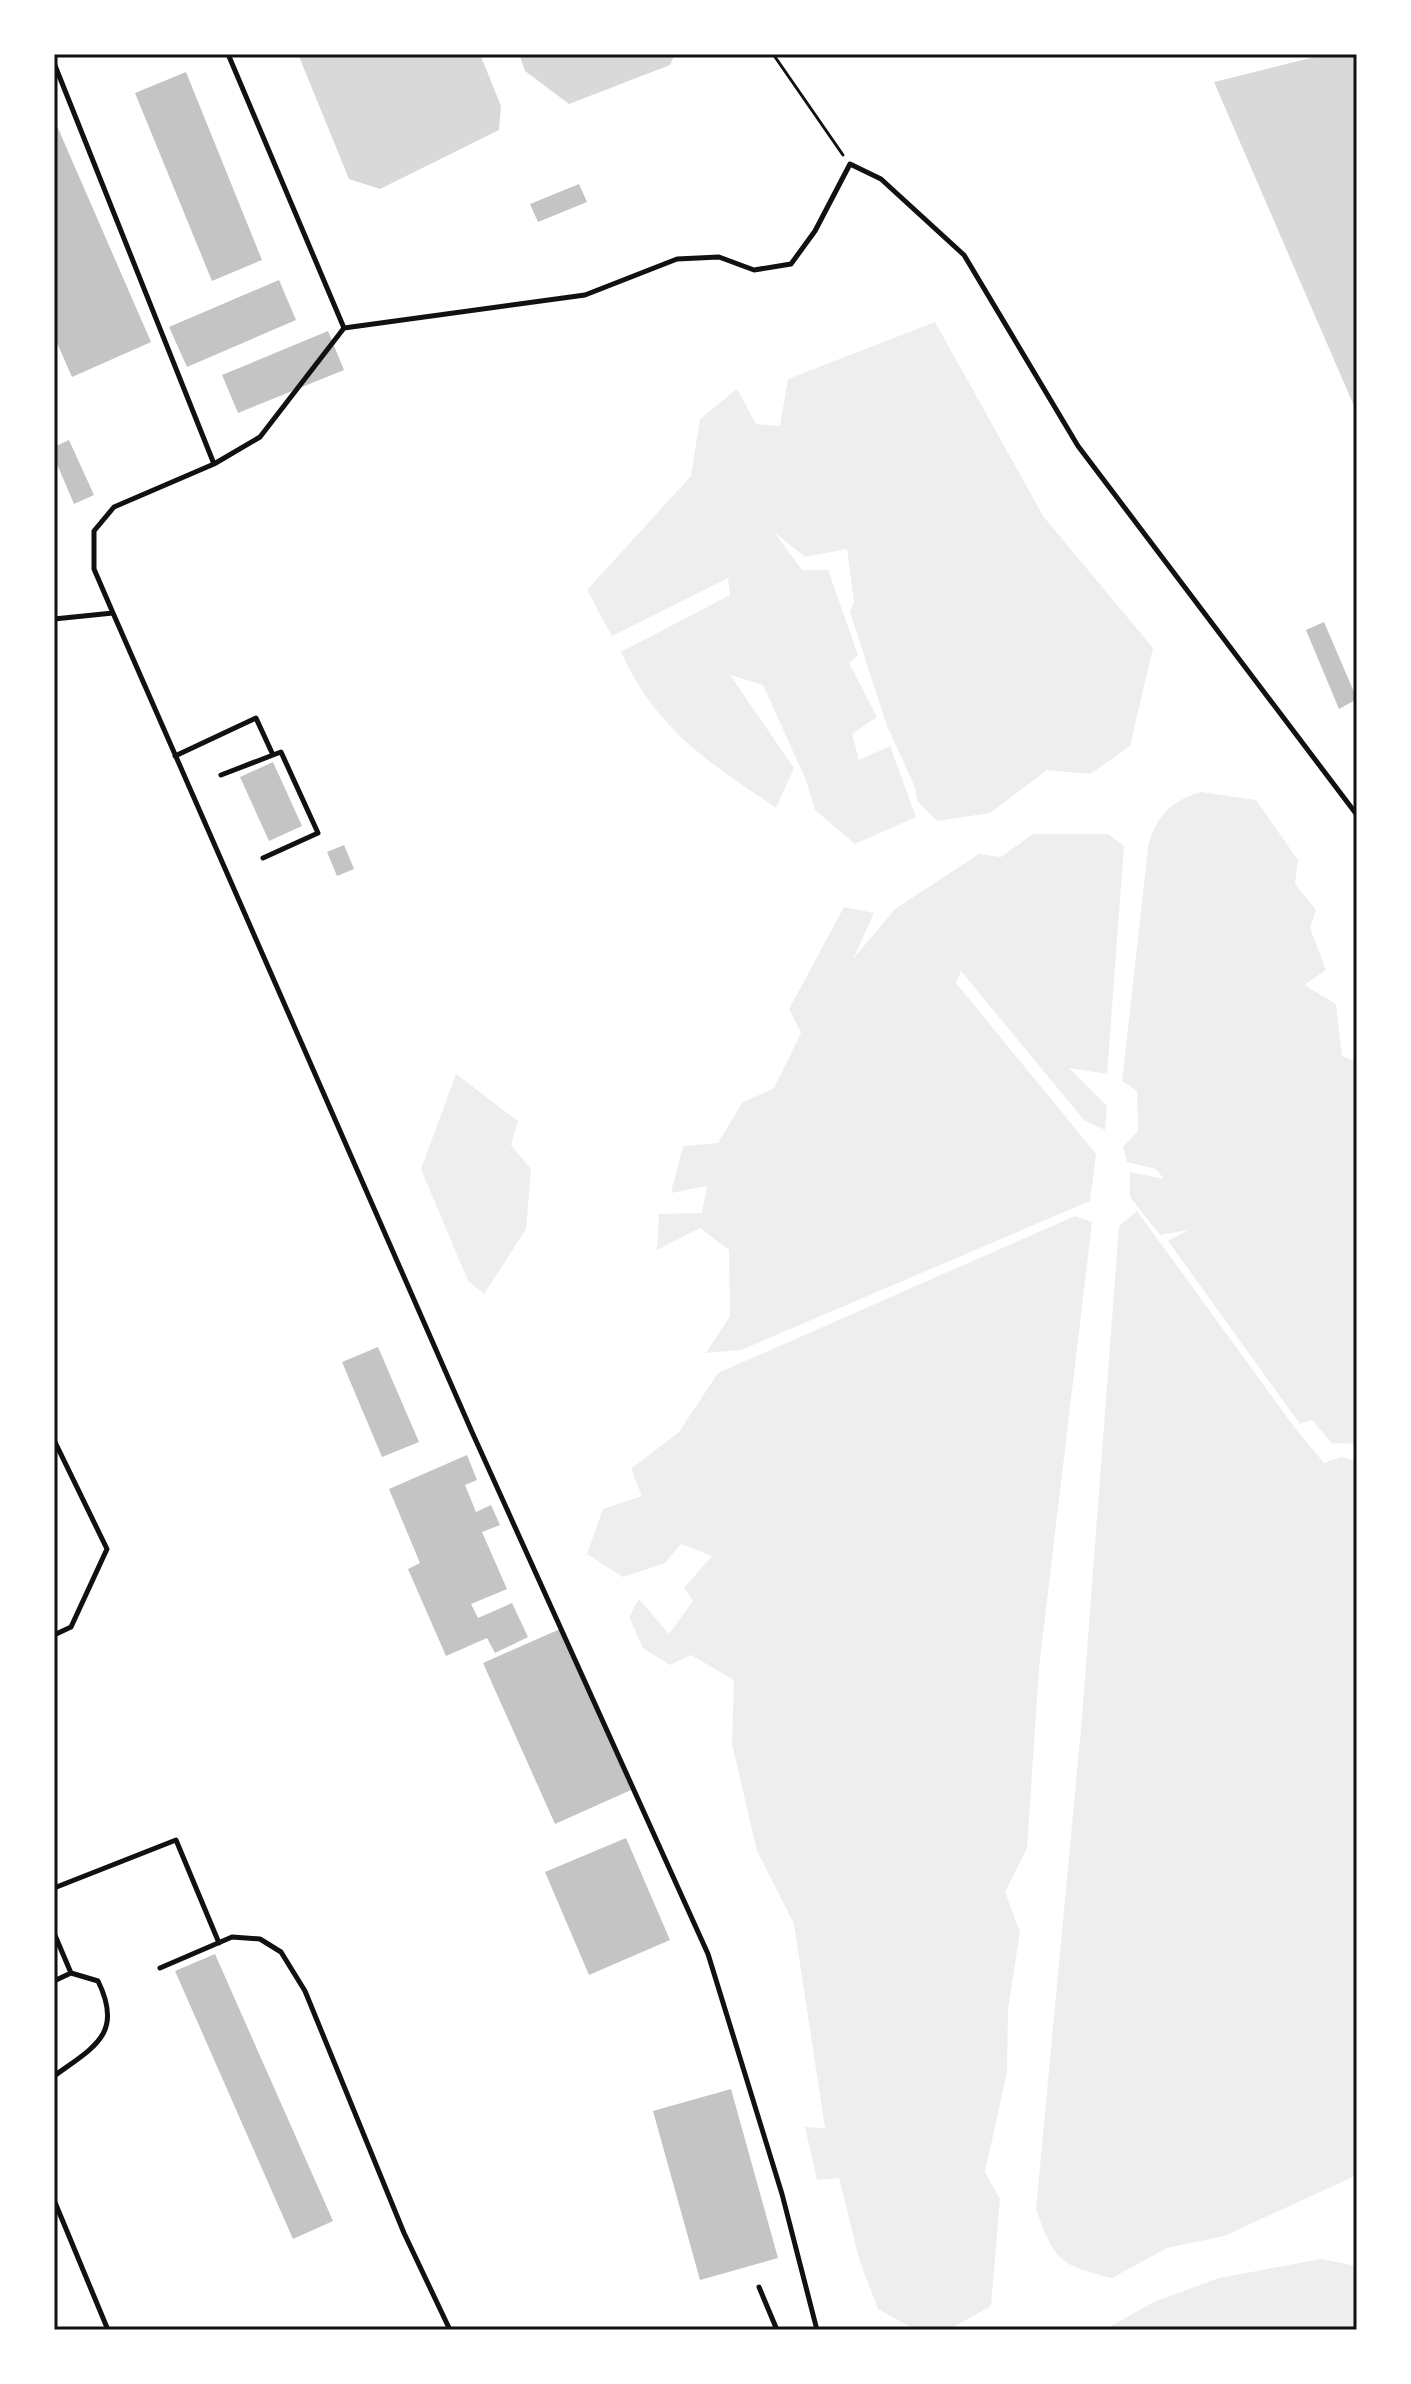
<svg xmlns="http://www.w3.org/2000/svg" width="1411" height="2384" viewBox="0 0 1411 2384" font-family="'Source Serif 4',serif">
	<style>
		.green { fill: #eee }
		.water { fill: #d9d9d9 }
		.building { fill: #c4c4c4 }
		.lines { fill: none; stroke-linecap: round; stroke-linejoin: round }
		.path { stroke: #111; stroke-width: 3 }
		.service { stroke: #111; stroke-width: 5 }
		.neatline { fill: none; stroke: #111; stroke-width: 3 }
	</style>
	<rect width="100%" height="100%" fill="#fff"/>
	<path class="green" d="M935,322L1043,516L1153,648L1130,746L1090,774L1047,770L990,813L937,821L917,801L915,787L887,726L850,612L854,602L847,549L805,557L774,532L802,570H828L858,655L849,663L877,717L852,734L859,760L890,746L916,817L855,844L815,810L806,780L763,685L730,675L794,768L776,808C708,761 658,732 621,652L730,595L728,578L612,636L587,590L691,476L700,419L737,389L756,424L780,426L788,379Z
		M1201,792L1256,800L1298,860L1295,884L1316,910L1310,928L1326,970L1304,985L1336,1004L1342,1056L1357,1062V1444L1332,1443L1312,1420L1300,1424L1168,1241L1188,1230L1160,1235L1130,1197V1172L1164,1179L1156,1169L1127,1162L1123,1147L1138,1131L1137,1091L1122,1081L1148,847C1155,818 1171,800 1201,792Z
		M1033,834H1108L1124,846L1107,1074L1069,1068L1107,1106L1105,1130L1084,1120L961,971L956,983L1096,1154L1090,1201L741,1350L706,1353L730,1316L729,1250L700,1228L657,1250L659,1214L702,1213L707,1186L671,1193L683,1146L718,1143L742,1103L774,1088L801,1033L789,1009L844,907L874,913L853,959L895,909L979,854L1001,857Z
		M456,1074L518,1121L511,1145L531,1169L526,1229L484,1294L468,1281L421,1169Z
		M1137,1211L1295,1428L1324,1463L1341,1457L1357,1461V2175L1224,2236L1167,2248L1112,2278C1059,2265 1054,2260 1036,2209L1082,1718L1119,1226Z
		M1075,1216L1092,1222L1039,1668L1027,1848L1005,1892L1020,1932L1008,2009L1007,2072L985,2172L1000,2199L991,2306L948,2330H916L878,2309L859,2259L839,2178L817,2180L805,2127L825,2128L794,1924L757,1851L732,1744L734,1680L691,1655L670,1665L643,1648L629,1617L639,1599L669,1634L693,1601L684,1588L712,1556L681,1544L665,1563L623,1577L587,1554L603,1509L642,1496L631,1469L679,1432L718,1373Z
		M1321,2259L1357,2266V2330H1104L1154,2302L1219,2278Z"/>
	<path class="water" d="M298,54H480L501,106L499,130L380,189L349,179Z
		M519,54H675L670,65L569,104L525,71Z
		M1327,54H1357V413L1214,82Z"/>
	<path class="building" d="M186,72L262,260L212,281L135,93Z
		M54,119L151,342L72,377L54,336Z
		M579,184L587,202L538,222L530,204Z
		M279,280L296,320L187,367L169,327Z
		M328,331L344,370L238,413L222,375Z
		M69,440L94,495L74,504L54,457V447Z
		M1324,622L1357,699L1339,709L1306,630Z
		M273,762L302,826L269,841L240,777Z
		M344,845L354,869L337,876L327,852Z
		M378,1347L419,1442L382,1457L342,1362Z
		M467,1455L477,1480L465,1485L476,1512L491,1505L500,1525L482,1532L507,1589L471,1604L478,1618L512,1603L528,1637L495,1653L487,1638L446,1656L408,1569L420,1563L389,1489Z
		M560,1629L631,1790L555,1824L483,1663Z
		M626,1838L670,1940L589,1975L545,1872Z
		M215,1954L333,2221L293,2239L175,1971Z
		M731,2089L778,2258L700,2280L653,2111Z"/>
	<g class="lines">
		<path class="path" d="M773,54L843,155"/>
		<path class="service" d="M228,54L344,328
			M54,63L214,464
			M54,619L113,613
			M175,756L256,718L273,755L281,752L318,833L263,858
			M221,775L273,755
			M54,1440L107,1549L71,1627L54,1635
			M54,1888L176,1840L219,1943
			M54,1933L71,1973L54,1981
			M160,1968L232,1937L260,1939L281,1952L305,1991L404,2233L450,2330
			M54,2076C94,2047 124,2034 98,1981L71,1973
			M54,2200L108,2330
			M759,2287L777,2330
			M817,2330L782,2194L708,1954L472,1432L113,613L94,569V531L114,507L214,464L260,437L344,328L585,295L677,259L719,257L754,270L791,264L815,231L850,164L881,179L964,255L1078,446L1357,815"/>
	</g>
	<rect width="1411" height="2384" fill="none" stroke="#ffffff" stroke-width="112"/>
	<rect x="56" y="56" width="1299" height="2272" class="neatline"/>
</svg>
